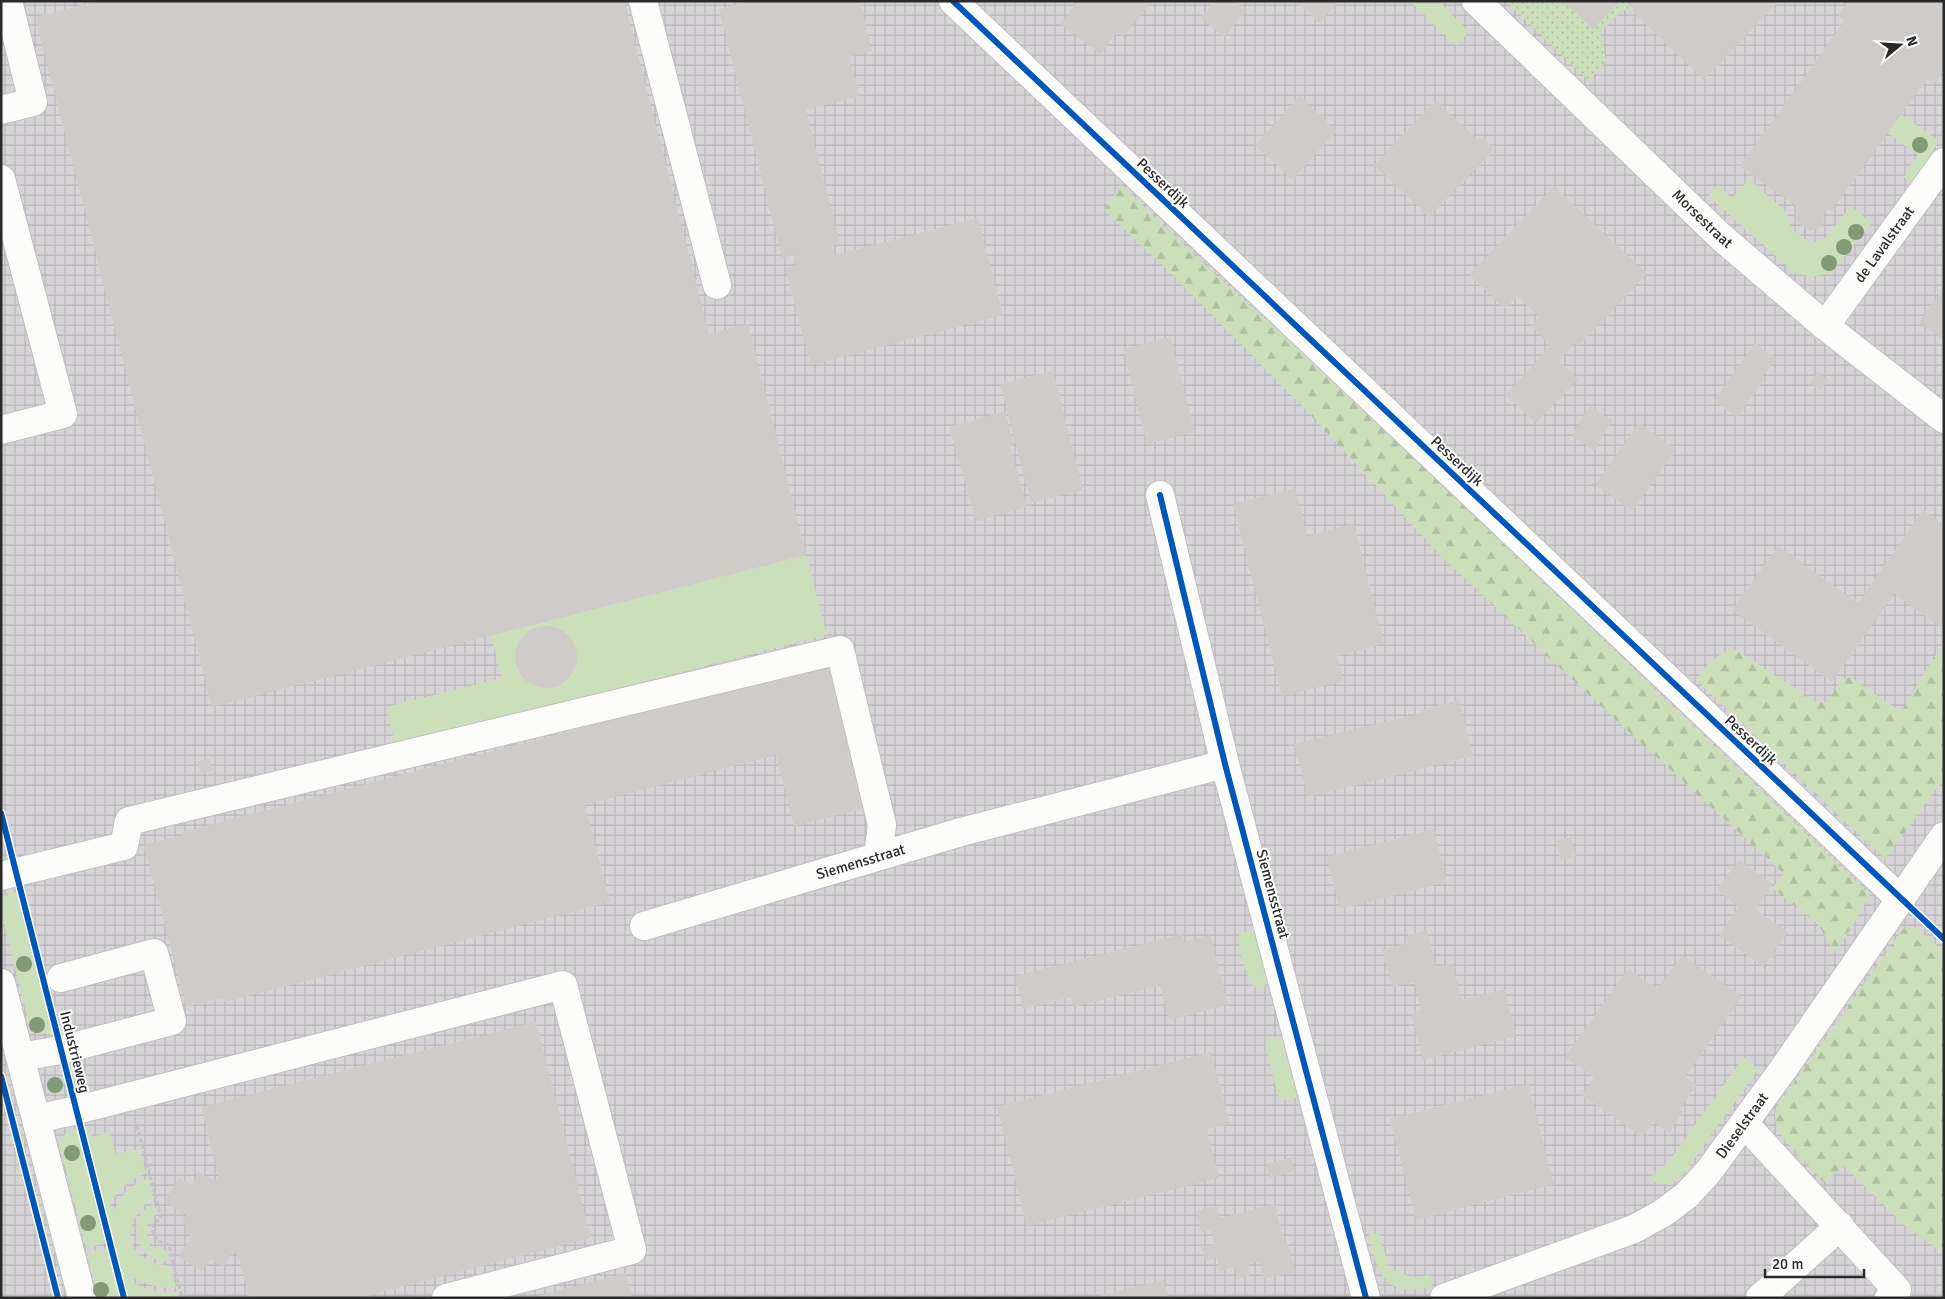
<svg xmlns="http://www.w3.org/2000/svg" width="1945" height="1299" viewBox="0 0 1945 1299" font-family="Signika,sans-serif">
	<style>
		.industrial { fill: url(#industrial-grid) }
		.grass { fill: #ccdfbb }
		.forest { fill: url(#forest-firs) }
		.park { fill: url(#park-dots) }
		.building { fill: #cecbc9 }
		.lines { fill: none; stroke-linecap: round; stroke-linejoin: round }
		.minor-casing { stroke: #c0bfc0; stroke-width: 30 }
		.path { stroke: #c3c2c2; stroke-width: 3; stroke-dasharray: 4 2.5; stroke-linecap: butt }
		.minor { stroke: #fbfbfa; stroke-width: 28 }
		.cycleway-casing { stroke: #fff; stroke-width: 9 }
		.cycleway { stroke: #0057b8; stroke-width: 6 }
		.tree { fill: #839a76 }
		.labels { text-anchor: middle; stroke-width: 4; stroke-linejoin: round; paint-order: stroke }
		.street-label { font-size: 15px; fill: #292929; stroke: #fff }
	</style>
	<defs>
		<pattern id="industrial-grid" width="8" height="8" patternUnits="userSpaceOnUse" patternTransform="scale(1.25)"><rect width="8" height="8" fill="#d6d4d7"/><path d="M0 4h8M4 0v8" fill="none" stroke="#b8b6b9"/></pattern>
		<pattern id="forest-firs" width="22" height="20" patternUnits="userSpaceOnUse" patternTransform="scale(1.25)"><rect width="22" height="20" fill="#ccdfbb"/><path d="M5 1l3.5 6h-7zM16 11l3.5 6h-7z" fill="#afbfa1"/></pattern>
		<pattern id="park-dots" width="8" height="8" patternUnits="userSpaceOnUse" patternTransform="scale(1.25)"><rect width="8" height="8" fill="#ccdfbb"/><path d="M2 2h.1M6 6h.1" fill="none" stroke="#afbfa1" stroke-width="1.8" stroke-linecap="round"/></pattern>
	</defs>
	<rect width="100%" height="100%" fill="#e6e3e0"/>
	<path class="industrial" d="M1,1H1944V1298H1Z"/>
	<path class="grass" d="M1410,1H1438L1469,32L1456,46Z
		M1901,114L1939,141L1914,179L1909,180L1904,177L1918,155L1888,133Z
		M1749,179L1786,212L1791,229L1811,243L1825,238L1851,206L1872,223L1832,272C1820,277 1809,277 1796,274L1708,196L1717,185L1732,198Z
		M806,555L827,635L395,745L386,707L502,678L491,635Z
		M16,892L53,1036L30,1028L1,912V896Z
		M1916,927L1944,952V964L1904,928Z
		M1249,930L1256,935L1268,979L1264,987L1260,988L1253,986C1247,978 1235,943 1240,934Z
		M1276,1037L1284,1043L1297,1091L1296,1097L1289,1101L1281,1099L1278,1095L1266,1048L1265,1045L1268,1039Z
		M1744,1057L1757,1068L1755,1074L1685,1172L1671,1185L1649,1181V1178L1669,1161Z
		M89,1127L92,1137L109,1132L116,1155L139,1149L146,1173C130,1180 117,1189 110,1206L112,1213C123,1196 126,1186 148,1179L153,1198C131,1212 119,1244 147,1260C154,1264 162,1265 170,1266L176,1287C157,1289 144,1284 128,1275L129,1280C145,1290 159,1294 178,1292L179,1298H129L86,1128Z
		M77,1129L105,1243L86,1248L59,1144L66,1133Z
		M154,1204L157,1214C145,1222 144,1233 151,1246L167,1250L169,1261C135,1265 123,1216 154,1204Z
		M1379,1232L1389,1268L1413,1278L1429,1275L1432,1286C1384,1298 1378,1275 1369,1235Z
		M107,1248L120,1298H99L87,1253Z"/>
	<path class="forest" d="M1121,185L1210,270L1310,359L1870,895L1847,935L1834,953L1819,925L1772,888L1784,874L1578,685L1442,557L1309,413L1178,280L1104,210Z
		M1944,645V778L1885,859L1696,680C1706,665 1716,654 1734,649L1818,703L1827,702L1841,680L1849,676L1898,710L1904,708L1933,658Z
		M1904,928L1944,964V1254L1902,1223L1844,1166L1824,1183L1780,1134C1775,1124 1774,1118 1776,1108Z"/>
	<path class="park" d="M1506,1H1563L1593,29L1620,1H1625L1634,10L1632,11L1623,10L1600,32L1606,61L1589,81Z"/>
	<path class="building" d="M98,1H624L709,334L748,324L806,555L212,707L35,17Z
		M750,1H860L872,51L849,57L860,96L806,110L840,244L832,246L835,255L978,218L1003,315L811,365L785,268L796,265L793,255L782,258L719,9Z
		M1078,1H1153L1123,37L1117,32L1100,54L1060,24Z
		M1215,1H1235L1246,11L1224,37L1201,18Z
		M1295,1H1340L1319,23Z
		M1563,1H1620L1593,29Z
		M1625,1H1779L1704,80L1632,11L1634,10Z
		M1848,1H1944V71L1934,84L1927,79L1832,210H1827L1823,217L1824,222L1819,229L1810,231L1797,221L1795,212L1798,208L1740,166L1845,20L1838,15Z
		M1300,96L1337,131L1292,180L1255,145Z
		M1436,101L1477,139L1484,138L1492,146L1491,154L1429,217L1374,165L1421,116V113L1423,115Z
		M1554,186L1647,274L1578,346L1575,343L1559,361L1578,379L1536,423L1505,395L1551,346L1531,326L1539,317L1517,296L1505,309L1469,275Z
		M1944,287V340L1919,322Z
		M1170,337L1195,432L1147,444L1123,349Z
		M1755,343L1776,359L1762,377L1764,379L1737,417L1714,401Z
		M1053,371L1083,490L1031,503L1000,384Z
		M1818,372L1828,380L1821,390L1810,383Z
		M1590,406L1613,421L1594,450L1571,436Z
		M1005,411L1014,445L1010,446L1027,507L976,521L949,427Z
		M1639,423L1676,449L1633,511L1595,485Z
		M1295,488L1307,536L1354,524L1384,644L1337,656L1343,681L1282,696L1233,504Z
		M1923,510L1944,525V629L1894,594L1832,682L1732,610L1778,546L1858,603Z
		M515 657a31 31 0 1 1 62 0a31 31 0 1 1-62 0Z
		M828,664L866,808L794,826L776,755L585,805L610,902L225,1002L223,998L186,1007L144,845L182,835V832Z
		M1459,700L1473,756L1435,766L1426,733L1434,766L1308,797L1294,744L1421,713L1420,710Z
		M210,759L213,771L201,774L198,761Z
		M1434,829L1447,882L1340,909L1326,857Z
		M1571,837L1576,856L1561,861L1556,841Z
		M1739,860L1773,884L1755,909L1788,932L1774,952L1777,953L1773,959L1771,957L1763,967L1719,935L1739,907L1717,890Z
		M1427,930L1436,967L1452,963L1462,1000L1505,989L1516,1036L1423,1060L1411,1013L1421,1010L1414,982L1392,987L1382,950L1408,943L1406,936Z
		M1182,934L1184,942L1210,935L1228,1005L1169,1020L1160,985L1074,1007L1071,997L1023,1009L1015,976Z
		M1682,955L1742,997L1685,1077L1697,1085L1680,1109L1683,1112L1669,1133L1653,1122L1642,1137L1582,1095L1594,1077L1565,1057L1628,969L1657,989Z
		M536,1022L591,1238L358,1298H249L237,1252L232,1253L224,1267L210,1259L202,1271L179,1257L191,1236L187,1233L183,1219L186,1215L164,1202L179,1178L192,1185L199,1172L213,1180L219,1179L201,1107Z
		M1211,1052L1230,1124L1207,1129L1219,1178L1027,1226L997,1107Z
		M1528,1084L1554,1184L1416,1220L1390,1119Z
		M1291,1157L1295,1171L1270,1178L1266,1164Z
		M1275,1204L1284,1241H1287L1295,1272L1264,1279L1259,1261L1248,1264L1250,1275L1237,1279L1234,1267L1220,1271L1217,1258L1205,1261L1202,1247L1214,1244L1210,1230L1201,1232L1196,1211L1217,1206L1220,1218Z
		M626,1273L632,1298H534L533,1297Z
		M1164,1280L1168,1298H1094V1297Z"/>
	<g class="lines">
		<defs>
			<g id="minor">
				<path d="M643,1L717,285"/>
				<path d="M953,1L1901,900"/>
				<path id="s1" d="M1476,1L1721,237L1825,326L1944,419"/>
				<path d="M1,110L33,102L8,1"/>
				<path d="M1,179L63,414L1,430"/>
				<path id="s2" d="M1825,326L1944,162"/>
				<path d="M1160,495L1225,764L1366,1298"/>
				<path d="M1,876L124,846L129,821L840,650L882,825L878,856"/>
				<path id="s3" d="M644,926L961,832L1225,764"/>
				<path d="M1,983L82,1298"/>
				<path d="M20,1057L61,1050L172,1021L154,953L61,978"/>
				<path d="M36,1119L77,1110L563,985L632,1250L446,1298"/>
				<path d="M1744,1123L1897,1290L1889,1298"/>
				<path id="s4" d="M1444,1298L1634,1229L1663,1213L1687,1195L1709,1171L1784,1068L1944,836"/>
				<path d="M1760,1298L1840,1226"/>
			</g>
		</defs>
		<use href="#minor" class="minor-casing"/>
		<path class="path" d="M137,1126L161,1217L153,1225V1232L158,1241L169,1245L182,1298"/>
		<use href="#minor" class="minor"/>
		<defs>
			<path id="cycleway" d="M953,1L1944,939
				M1160,495L1225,764L1366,1298
				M1,813L124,1298
				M1,1076L58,1298"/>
		</defs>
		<use href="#cycleway" class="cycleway-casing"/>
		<use href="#cycleway" class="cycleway"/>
	</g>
	<g class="tree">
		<circle cx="1920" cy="145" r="8"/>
		<circle cx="1856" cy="232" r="8"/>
		<circle cx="1844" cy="247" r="8"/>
		<circle cx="1829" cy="263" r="8"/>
		<circle cx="24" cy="964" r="8"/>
		<circle cx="37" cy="1025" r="8"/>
		<circle cx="55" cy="1085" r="8"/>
		<circle cx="72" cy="1153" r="8"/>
		<circle cx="88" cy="1223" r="8"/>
		<circle cx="101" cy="1290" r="8"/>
	</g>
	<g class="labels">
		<g class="street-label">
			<text transform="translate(1163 183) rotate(43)" y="5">Pesserdijk</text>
			<text dy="5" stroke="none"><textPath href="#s1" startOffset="314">Morsestraat</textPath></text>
			<text dy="5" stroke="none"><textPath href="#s2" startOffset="101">de Lavalstraat</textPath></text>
			<text transform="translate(1457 461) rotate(43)" y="5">Pesserdijk</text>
			<text transform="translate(1751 740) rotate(43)" y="5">Pesserdijk</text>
			<text dy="5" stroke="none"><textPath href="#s3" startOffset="226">Siemensstraat</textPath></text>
			<text transform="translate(1273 894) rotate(75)" y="5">Siemensstraat</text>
			<text transform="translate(75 1052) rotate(76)" y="5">Industrieweg</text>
			<text dy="5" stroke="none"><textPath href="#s4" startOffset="354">Dieselstraat</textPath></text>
		</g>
	</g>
	<rect width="1945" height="1299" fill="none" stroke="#292929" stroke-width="5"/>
	<g transform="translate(1900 45) rotate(72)" stroke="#ffffff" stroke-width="4" paint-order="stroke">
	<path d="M0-4L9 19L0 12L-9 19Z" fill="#292929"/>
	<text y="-8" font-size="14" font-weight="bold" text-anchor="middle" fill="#292929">N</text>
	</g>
	<path d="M1765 1269v8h99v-8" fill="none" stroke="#292929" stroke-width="2.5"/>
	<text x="1772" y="1269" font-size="15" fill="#292929" stroke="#ffffff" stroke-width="4" paint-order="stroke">20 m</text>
</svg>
